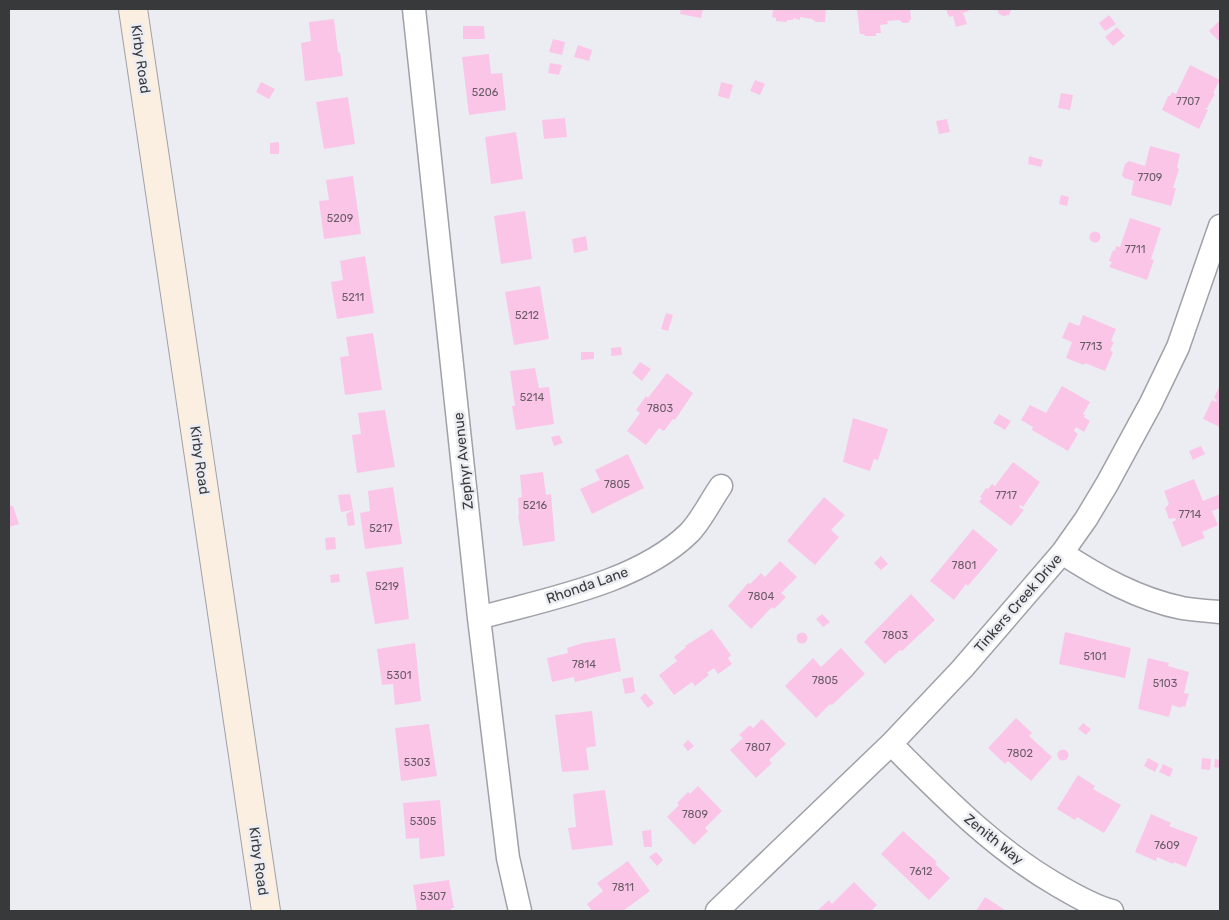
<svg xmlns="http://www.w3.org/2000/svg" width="1229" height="920" viewBox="0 0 1229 920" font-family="Rubik,sans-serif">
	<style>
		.building { fill: #fbc5e8 }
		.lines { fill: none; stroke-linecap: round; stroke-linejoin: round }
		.minor-casing { stroke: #a0a1a8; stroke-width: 25 }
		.secondary-casing { stroke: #a0a1a8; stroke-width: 30 }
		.minor { stroke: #fff; stroke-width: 22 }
		.secondary { stroke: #fbefe2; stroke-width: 28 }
		.labels { text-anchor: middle; stroke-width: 5; stroke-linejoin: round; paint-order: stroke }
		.number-label { font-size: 11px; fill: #695c66 }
		.street-label { font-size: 14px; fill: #38393b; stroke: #ebedf3 }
	</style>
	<rect width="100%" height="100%" fill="#ebedf3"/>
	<path class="building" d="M681,9H703L701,18L680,14Z
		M773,9H826L825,22H816L812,19L800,17V20L793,18V20H787V22L776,21V18L772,17Z
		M857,9H910L911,19L908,23H903L899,20L887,21L888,24L880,25L881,33H876V36H865L864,34H860Z
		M946,9H968L969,11L963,13L967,24L956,27L953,16L949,17Z
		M997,9H1011V10L1009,15L1003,16L999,14Z
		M1109,15L1116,24L1105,31L1099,23Z
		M334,19L338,53L340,52L343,76L305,81L301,43L311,41L309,22Z
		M1218,22L1220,23V42L1209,31Z
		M463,26H484L485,39H463Z
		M1117,27L1125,36L1113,46L1105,37Z
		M553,39L565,42L562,55L549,52Z
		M578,45L592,50L589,61L574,57Z
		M489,54L491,74L502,73L506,110L469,115L462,57Z
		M550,63L562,65L559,75L548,73Z
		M1190,65L1220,80L1213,93L1215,94L1207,108L1205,109L1208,110L1199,129L1162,110L1168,96H1170L1172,92L1176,94Z
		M755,80L765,84L760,95L750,91Z
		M261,82L275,89L269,99L256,92Z
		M721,82L733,85L729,99L718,96Z
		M1061,93L1073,95L1070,110L1058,108Z
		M348,97L355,144L324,149L316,102Z
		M565,118L567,137L544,139L542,120Z
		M947,119L950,132L939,134L936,121Z
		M516,132L523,179L491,184L485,137Z
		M279,142V154H270V143Z
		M1150,146L1180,154L1177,168L1179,169L1173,188H1176L1171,206L1131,195L1134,181L1124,178L1122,175L1125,164L1129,161L1145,166Z
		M1029,156L1043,160L1041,167L1028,164Z
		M353,176L361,234L324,239L319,201L329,200L326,180Z
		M1061,195L1069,197L1067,206L1059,204Z
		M525,211L532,259L501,264L494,216Z
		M1130,218L1161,228L1151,259L1154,260L1147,280L1109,267L1112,262L1109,261L1113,250L1115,251L1116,246L1120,247Z
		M1089.5 237a5.5 5.5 0 1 1 11 0a5.5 5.5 0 1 1-11 0Z
		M586,236L588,250L574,253L572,239Z
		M365,256L374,313L337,319L331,282L343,280L340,261Z
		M540,286L549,339L514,345L505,292Z
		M666,313L673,315L668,331L661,329Z
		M1083,315L1116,329L1111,341L1114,342L1110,350L1113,352L1105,371L1085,363L1084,365L1066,358L1072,342L1062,338L1069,322L1079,326Z
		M373,333L382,390L345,395L340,357L349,356L346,337Z
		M621,347L622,355L611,356V348Z
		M581,352H594V359L581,360Z
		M640,362L651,369L642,381L632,373Z
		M535,368L539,388L549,387L554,424L516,430L512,406H515L510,371Z
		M667,373L693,393L675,420L673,419L664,431L659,428L646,445L627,431L640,413L636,410L646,396L648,398Z
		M1220,385V427L1203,419L1212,400L1216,402L1217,400L1214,398Z
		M1062,386L1090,402L1083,414L1085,415L1084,417L1090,421L1084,432L1076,427L1074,431L1078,434L1068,451L1032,430L1033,427L1021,420L1030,405L1046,413Z
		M385,410L395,467L357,473L352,435L361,434L358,413Z
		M999,414L1011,421L1005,430L993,423Z
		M853,418L888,429L878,460L874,459L870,471L843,462Z
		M559,435L563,443L554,446L551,437Z
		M1201,446L1205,454L1193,460L1189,451Z
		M628,454L644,488L592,514L580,489L600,480L595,470Z
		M1013,462L1040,482L1023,507L1021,505L1019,507L1024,510L1011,526L979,502L982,498L980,497L986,488L988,489L992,484L995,486Z
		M543,472L546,495L551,494L555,541L523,546L518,515H519L518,498L522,497L520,475Z
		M1194,479L1203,501L1220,494V508L1212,511L1218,525L1202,532L1205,538L1182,547L1172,522L1176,520L1175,518L1169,519L1165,508L1169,504L1164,491Z
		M393,487L402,544L365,549L360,513L370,511L368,491Z
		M350,494L353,510L341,512L338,495Z
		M824,497L845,515L831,530L839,537L815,565L787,541Z
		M9,506H13L19,524L9,527Z
		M353,510L355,525L348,526L346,514Z
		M973,529L998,550L968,586L966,584L954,600L930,581Z
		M335,537L336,549L326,550L325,538Z
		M881,556L888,564L881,570L874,563Z
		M780,561L797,577L781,593L786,597L774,609L772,607L751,629L728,606L748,583L750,584L761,573L765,577Z
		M403,567L409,619L375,624L366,572Z
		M339,574L340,582L331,583L330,575Z
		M911,594L935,620L902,651L900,650L885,664L864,642Z
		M822,614L830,622L823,627L816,619Z
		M712,629L731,655L728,658L732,664L718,674L714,668L707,673L709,675L695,686L692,682L674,695L659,675L677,661L674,657L686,647L685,646Z
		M1065,632L1131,648L1125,678L1059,664Z
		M796.5 638a5.5 5.5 0 1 1 11 0a5.5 5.5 0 1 1-11 0Z
		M615,638L621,671L575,682L574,677L552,682L547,658L568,653L567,648L583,643Z
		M415,643L421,701L395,705L393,684L382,685L377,649Z
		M841,648L865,674L832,705L830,704L816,718L785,686L813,658L821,667Z
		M1148,658L1169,663L1168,666L1189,672L1184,693L1189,694L1185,707L1182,706L1181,708L1172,705L1169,717L1138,709Z
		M633,677L635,692L625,694L622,679Z
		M645,693L654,703L648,708L640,698Z
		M592,711L596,746L586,748L589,770L562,772L555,715Z
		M1016,718L1032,733L1029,736L1052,757L1031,781L1008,761L1005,764L988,748Z
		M762,719L786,744L769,760L772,763L756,778L730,750L743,738L739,735L750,725L753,728Z
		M1083,723L1091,729L1086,735L1078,729Z
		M429,724L437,776L401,781L395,728Z
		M688,740L694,746L688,751L683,745Z
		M1057.5 755a5.5 5.5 0 1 1 11 0a5.5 5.5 0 1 1-11 0Z
		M1148,758L1159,764L1155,772L1144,766Z
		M1202,758L1211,759L1210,770L1201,769Z
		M1215,759L1220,760V768L1214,767Z
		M1163,764L1173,769L1170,777L1159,772Z
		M1078,775L1095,786L1093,789L1121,805L1104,833L1077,817L1075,820L1057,809Z
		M698,786L722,811L705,828L708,831L694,845L667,817L679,805L677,803L688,792L690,794Z
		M605,790L613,845L572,850L568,828L576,827L573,794Z
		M440,800L445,856L420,859L419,838L406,839L403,803Z
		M1151,814L1171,823L1169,826L1198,837L1186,867L1174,862L1173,864L1157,857L1156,861L1135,852Z
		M651,830L652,847H644L642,831Z
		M903,831L937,862L935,864L950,878L929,900L881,854Z
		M656,852L663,860L657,866L649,857Z
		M628,861L650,891L623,911H592L587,904L603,891L597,883Z
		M449,880L454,908H451V911H417L413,885Z
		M854,882L877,905L871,911H817L829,900L832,904Z
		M985,897L1005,910L1004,911H976Z"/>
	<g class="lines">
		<defs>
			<path id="minor" d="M414,9L479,618L508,858L520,911
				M1062,553C1099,577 1138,599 1182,608C1194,610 1207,611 1220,612
				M479,618C546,599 638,583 689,533C701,521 711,500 721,486
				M891,744C943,796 993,848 1057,885C1074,895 1093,906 1112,911
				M717,911L891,744L962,669L1062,553L1086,519L1107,484L1151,403L1178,347L1220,226"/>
			<path id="secondary" d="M133,9L266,911"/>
		</defs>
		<use href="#minor" class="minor-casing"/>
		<use href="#secondary" class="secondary-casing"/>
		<use href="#minor" class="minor"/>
		<use href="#secondary" class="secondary"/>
	</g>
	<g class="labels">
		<g class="number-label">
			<text x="485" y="96">5206</text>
			<text x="1188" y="105">7707</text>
			<text x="1150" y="181">7709</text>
			<text x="340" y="222">5209</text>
			<text x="1135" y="253">7711</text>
			<text x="353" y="301">5211</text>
			<text x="527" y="319">5212</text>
			<text x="1091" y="350">7713</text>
			<text x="532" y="401">5214</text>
			<text x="660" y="412">7803</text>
			<text x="617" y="488">7805</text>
			<text x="1006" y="499">7717</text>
			<text x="535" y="509">5216</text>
			<text x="1190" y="518">7714</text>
			<text x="381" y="532">5217</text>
			<text x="964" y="569">7801</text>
			<text x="387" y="590">5219</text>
			<text x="761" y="600">7804</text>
			<text x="895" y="639">7803</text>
			<text x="1095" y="660">5101</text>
			<text x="584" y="668">7814</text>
			<text x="399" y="679">5301</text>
			<text x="825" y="684">7805</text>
			<text x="1165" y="687">5103</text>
			<text x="758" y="751">7807</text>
			<text x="1020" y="757">7802</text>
			<text x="417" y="766">5303</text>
			<text x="695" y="818">7809</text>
			<text x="423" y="825">5305</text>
			<text x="1167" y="849">7609</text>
			<text x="921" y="875">7612</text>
			<text x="623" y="891">7811</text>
			<text x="433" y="900">5307</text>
		</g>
		<g class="street-label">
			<text transform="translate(141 59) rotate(82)" y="5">Kirby Road</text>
			<text transform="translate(200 460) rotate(82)" y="5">Kirby Road</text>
			<text transform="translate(463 461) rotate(-96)" y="5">Zephyr Avenue</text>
			<text transform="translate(587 585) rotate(-19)" y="5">Rhonda Lane</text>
			<text transform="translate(1018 603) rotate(-49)" y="5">Tinkers Creek Drive</text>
			<text transform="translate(994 839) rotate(39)" y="5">Zenith Way</text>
			<text transform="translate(259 861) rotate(82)" y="5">Kirby Road</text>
		</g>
	</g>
	<rect width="1229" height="920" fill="none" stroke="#38393b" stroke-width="20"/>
</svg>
